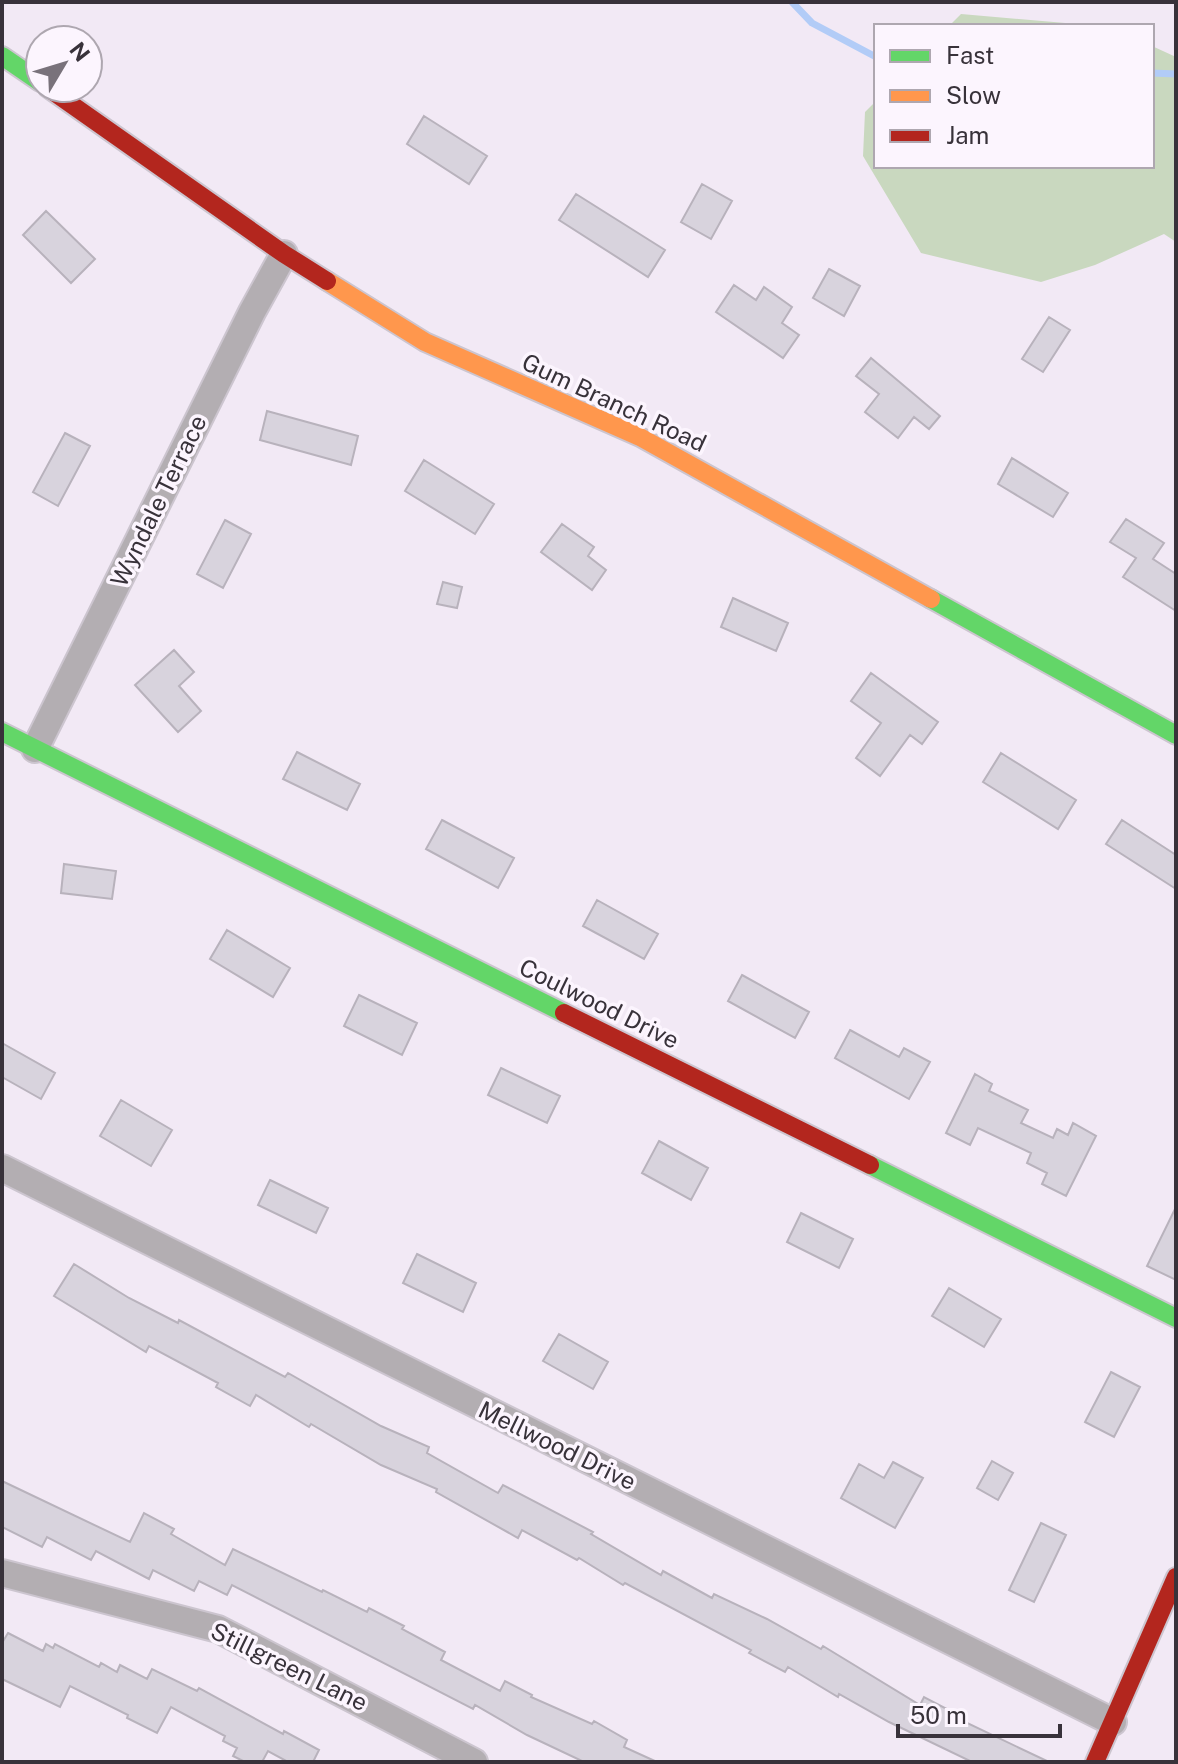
<svg xmlns="http://www.w3.org/2000/svg" width="1178" height="1764" viewBox="0 0 1178 1764" font-family="'Public Sans',sans-serif">
	<style>
		.green { fill: #c9d8bf }
		.lines { fill: none; stroke-linecap: round; stroke-linejoin: round }
		.stream { stroke: #b2ccf7; stroke-width: 7 }
		.building { fill: #d8d3dd; stroke: #b8b2bc; stroke-width: 2 }
		.street-casing { stroke: #ccc5cf; stroke-width: 30 }
		.fast-casing { stroke: #ccc5cf; stroke-width: 22 }
		.slow-casing { stroke: #ccc5cf; stroke-width: 22 }
		.jam-casing { stroke: #ccc5cf; stroke-width: 22 }
		.street { stroke: #b3aeb2; stroke-width: 26 }
		.fast { stroke: #63d668; stroke-width: 18 }
		.slow { stroke: #ff974d; stroke-width: 18 }
		.jam { stroke: #b3261e; stroke-width: 18 }
		.labels { text-anchor: middle; stroke-width: 7; stroke-linejoin: round; paint-order: stroke }
		.street-label { font-size: 24px; fill: #38323a; stroke: #fcf5fe }
	</style>
	<rect width="100%" height="100%" fill="#f2e9f5"/>
	<path class="green" d="M961,14L1100,26H949Z
		M1152,46L1176,57V242L1164,234L1095,265L1041,282L921,253L863,156L865,112L876,101V166H1152Z"/>
	<g class="lines">
		<path class="stream" d="M792,2L812,23L876,57
			M1152,73L1176,74"/>
	</g>
	<path class="building" d="M424,116L487,156L469,184L407,144Z
		M702,184L732,201L711,239L681,222Z
		M576,194L665,250L648,277L559,220Z
		M46,211L95,259L71,283L23,235Z
		M829,269L860,286L844,316L813,298Z
		M734,285L756,300L764,287L792,307L782,323L799,335L783,358L716,312Z
		M1049,317L1070,330L1043,372L1022,359Z
		M871,358L940,416L929,429L914,417L898,438L865,412L879,394L856,376Z
		M267,411L358,436L351,465L260,440Z
		M65,433L90,446L58,506L33,492Z
		M1012,458L1068,493L1053,517L998,484Z
		M424,460L494,504L475,534L405,491Z
		M1126,519L1164,543L1153,559L1176,574V611L1123,577L1136,558L1110,542Z
		M225,520L251,534L223,588L197,574Z
		M562,524L594,547L588,556L606,570L592,590L541,552Z
		M443,582L462,587L457,608L437,604Z
		M733,598L788,623L776,651L721,627Z
		M174,650L194,672L179,686L201,711L178,732L135,685Z
		M871,673L938,722L922,744L910,735L880,776L856,758L881,723L851,701Z
		M297,752L360,784L347,810L283,779Z
		M1001,753L1076,800L1058,829L983,782Z
		M442,820L514,858L498,888L426,849Z
		M1122,820L1176,855V889L1106,844Z
		M64,864L116,871L112,899L61,893Z
		M597,900L658,934L644,959L583,926Z
		M227,930L290,968L273,997L210,959Z
		M742,975L809,1012L795,1038L728,1001Z
		M359,995L417,1023L402,1055L344,1026Z
		M850,1030L899,1057L904,1048L930,1062L909,1099L835,1058Z
		M2,1043L55,1073L41,1099L2,1077Z
		M501,1068L560,1096L547,1123L488,1095Z
		M975,1074L992,1084L989,1091L1028,1110L1021,1123L1053,1138L1057,1129L1068,1135L1073,1123L1096,1136L1066,1196L1042,1184L1047,1173L1027,1163L1031,1153L978,1128L970,1145L946,1133Z
		M121,1100L172,1130L151,1166L100,1136Z
		M659,1141L708,1168L691,1200L642,1173Z
		M270,1180L328,1208L316,1233L258,1205Z
		M1176,1207V1280L1147,1266Z
		M801,1213L853,1239L839,1268L787,1242Z
		M417,1254L476,1283L463,1312L403,1283Z
		M74,1264L129,1298L178,1323L179,1320L285,1377L288,1373L381,1426L429,1447L427,1453L498,1493L503,1485L593,1532L591,1534L661,1575L663,1571L712,1598L714,1594L767,1619L821,1649L823,1646L920,1705L924,1697L966,1719L965,1722L1049,1762H972L889,1722L839,1694L838,1697L788,1667L785,1672L749,1653L751,1650L625,1583L623,1585L579,1558L577,1560L522,1530L518,1538L436,1492L437,1489L381,1465L311,1424L309,1427L256,1395L250,1406L216,1387L218,1383L149,1346L146,1352L54,1296Z
		M949,1288L1001,1319L984,1347L932,1316Z
		M559,1334L608,1362L593,1389L543,1361Z
		M1111,1372L1140,1387L1114,1437L1085,1422Z
		M992,1461L1013,1473L998,1500L977,1488Z
		M893,1462L923,1478L895,1528L841,1498L859,1464L884,1478Z
		M2,1481L130,1542L144,1513L174,1529L171,1534L225,1565L233,1549L322,1592L323,1590L367,1612L369,1608L404,1626L402,1629L445,1652L441,1660L500,1691L505,1681L532,1695L531,1697L592,1724L594,1721L627,1740L624,1747L657,1762H584L527,1735L475,1705L473,1709L232,1585L227,1595L199,1581L194,1591L153,1570L149,1579L96,1551L91,1560L47,1537L42,1547L2,1527Z
		M1041,1523L1066,1535L1034,1602L1009,1590Z
		M8,1633L43,1651L46,1644L53,1648L55,1644L99,1667L101,1663L117,1672L120,1665L147,1679L152,1669L197,1691L199,1688L283,1734L284,1731L319,1750L313,1762H288L268,1751L262,1762H245L233,1756L237,1748L223,1741L225,1736L171,1707L157,1733L127,1718L128,1715L70,1686L60,1707L2,1679V1643Z"/>
	<g class="lines">
		<defs>
			<path id="street" d="M35,749L252,312L284,254
				M2,1168L1113,1722
				M2,1573L218,1629L474,1762"/>
			<path id="fast" d="M2,56L40,82
				M931,599L1176,735
				M2,732L564,1013
				M870,1165L1176,1318"/>
			<path id="slow" d="M327,281L425,342L640,437L931,599"/>
			<path id="jam" d="M48,88L284,254L327,281
				M564,1013L870,1165
				M1095,1762L1176,1577"/>
		</defs>
		<use href="#street" class="street-casing"/>
		<use href="#fast" class="fast-casing"/>
		<use href="#slow" class="slow-casing"/>
		<use href="#jam" class="jam-casing"/>
		<use href="#street" class="street"/>
		<use href="#fast" class="fast"/>
		<use href="#slow" class="slow"/>
		<use href="#jam" class="jam"/>
	</g>
	<g class="labels">
		<g class="street-label">
			<text transform="translate(614 403) rotate(25)" y="8">Gum Branch Road</text>
			<text transform="translate(159 501) rotate(-64)" y="8">Wyndale Terrace</text>
			<text transform="translate(599 1004) rotate(26)" y="8">Coulwood Drive</text>
			<text transform="translate(557 1446) rotate(26)" y="8">Mellwood Drive</text>
			<text transform="translate(289 1667) rotate(26)" y="8">Stillgreen Lane</text>
		</g>
	</g>
	<rect width="1178" height="1764" fill="none" stroke="#38323a" stroke-width="8"/>
	<rect x="874" y="24" width="280" height="144" fill="#fcf5fe" stroke="#aea7b0" stroke-width="2"/>
	<rect x="890" y="50" width="40" height="12" fill="#63d668" stroke="#aea7b0" stroke-width="2"/>
	<text x="946" y="64" font-size="24" fill="#38323a">Fast</text>
	<rect x="890" y="90" width="40" height="12" fill="#ff974d" stroke="#aea7b0" stroke-width="2"/>
	<text x="946" y="104" font-size="24" fill="#38323a">Slow</text>
	<rect x="890" y="130" width="40" height="12" fill="#b3261e" stroke="#aea7b0" stroke-width="2"/>
	<text x="946" y="144" font-size="24" fill="#38323a">Jam</text>
	<g transform="translate(64 64) rotate(52)"><circle r="38" fill="#fcf5fe" stroke="#aea7b0" stroke-width="2"/>
	<path d="M0-6L14 30L0 20L-14 30Z" fill="#79727b"/>
	<text y="-12" font-size="22" font-weight="bold" text-anchor="middle" fill="#38323a">N</text>
	</g>
	<path d="M898 1724v12h162v-12" fill="none" stroke="#38323a" stroke-width="4"/>
	<text x="910" y="1724" font-size="24" fill="#38323a" stroke="#fcf5fe" stroke-width="6" paint-order="stroke">50 m</text>
</svg>
